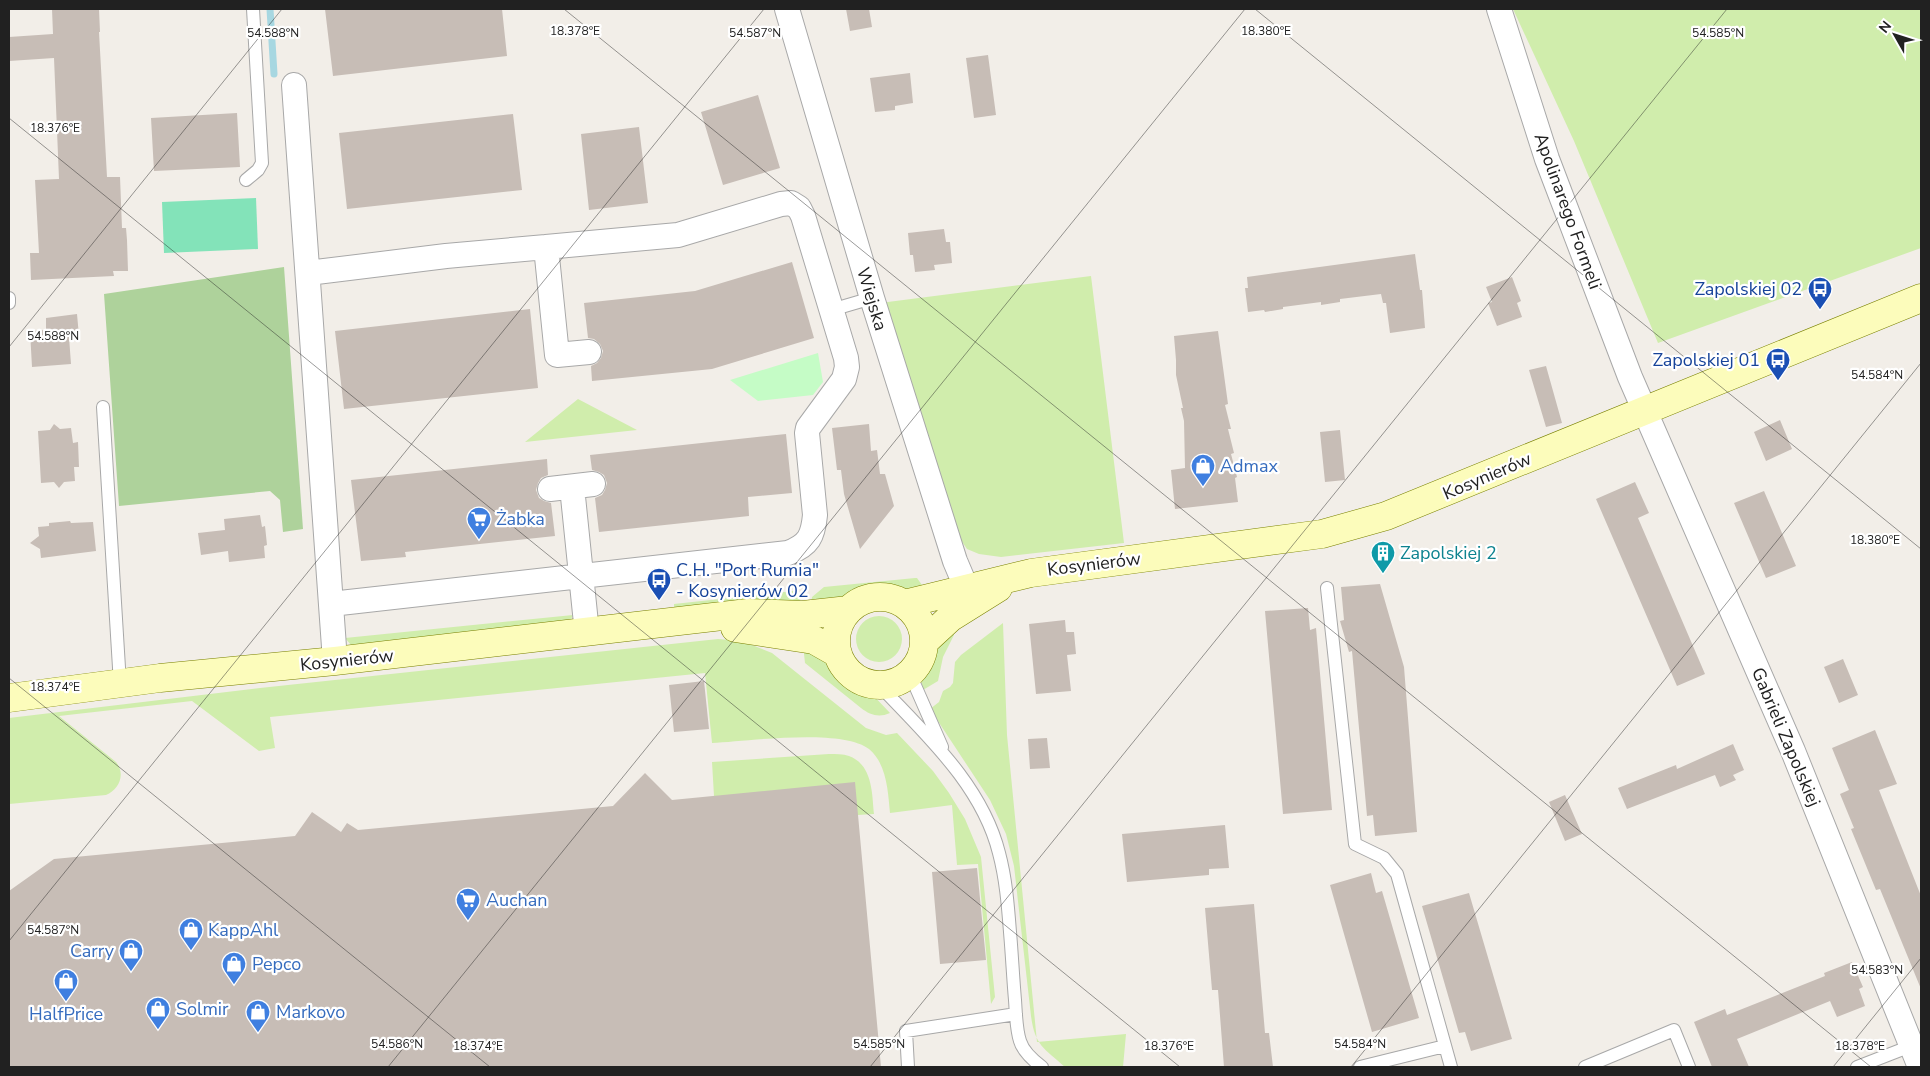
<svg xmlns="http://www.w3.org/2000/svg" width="1930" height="1076" viewBox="0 0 1930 1076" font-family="'Nunito Sans',sans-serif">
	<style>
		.grass { fill: #d0edac }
		.forest { fill: #aed29b }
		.park { fill: #c5fcc6 }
		.pitch { fill: #83e3b9 }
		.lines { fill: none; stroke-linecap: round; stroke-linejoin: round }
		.stream { stroke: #a7d7e1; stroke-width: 7 }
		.building { fill: #c7bdb6 }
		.lane-casing { stroke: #a8a8a8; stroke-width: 14 }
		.street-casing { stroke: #a8a8a8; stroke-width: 26 }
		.secondary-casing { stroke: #798000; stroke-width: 29 }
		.lane { stroke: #fff; stroke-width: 12 }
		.street { stroke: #fff; stroke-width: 24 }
		.secondary { stroke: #fcfcbb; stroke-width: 28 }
		.ticks { fill: none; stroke: #212121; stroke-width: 1; stroke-opacity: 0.45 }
		.labels { text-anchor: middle; stroke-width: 4.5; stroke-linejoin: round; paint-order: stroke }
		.street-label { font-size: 18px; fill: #212121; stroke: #fff }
		.transit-label { font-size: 18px; fill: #164399; stroke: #fff; text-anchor: end }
		.shop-label { font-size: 18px; fill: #366cbe; stroke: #fff; text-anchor: start }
		.culture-label { font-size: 18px; fill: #0d838f; stroke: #fff; text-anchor: start }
		.ticks-label { font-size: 12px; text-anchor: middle; fill: #212121; stroke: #fff; stroke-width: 4.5; stroke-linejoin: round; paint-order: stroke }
	</style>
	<rect width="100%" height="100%" fill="#f2eee8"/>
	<path class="grass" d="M1513,9H1921V248L1658,343L1574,141Z
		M1091,276L1124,543L1001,557L979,554L967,549L952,527L880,303Z
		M578,399L637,430L525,442Z
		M915,578H917L927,592L903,593L879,587L867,588L847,599L811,605L812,597L824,587Z
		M793,591L798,593L801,597L798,606L674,613V604Z
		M573,615L571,619L565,624L351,645L345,638Z
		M856 639a23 23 0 1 1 46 0a23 23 0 1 1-46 0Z
		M1003,623L1007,735L1037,1042L1126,1034L1123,1067H1065C1044,1048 1035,1046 1031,1016L1014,866L1006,834L990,800L930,709L939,702L943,691L950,687L953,683L955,662L961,655Z
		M948,627L954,635L943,657L938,681L923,690L920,672L929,654Z
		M718,639L742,641L772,653L866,728L886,735L897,733L933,771L949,793L965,819L981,857L995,997L991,1004L978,864L957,865L952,805L890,813C888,792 887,764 869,749C842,728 748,741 712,743L705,673L270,717L275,748L259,751L192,701L59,716L116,762C126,774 119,790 106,795L9,804V718L260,688Z
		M803,645L828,660L849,684L870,692L890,713C879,718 870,715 861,708L805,663Z
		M829,754C836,754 843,754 849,756C873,765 872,794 874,814L858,815L714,796L712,762Z"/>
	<path class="forest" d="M284,267L303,529L283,532L280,500L270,491L119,506L104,294Z"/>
	<path class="park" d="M818,353L823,382L813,395L758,401L730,380Z"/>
	<path class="pitch" d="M256,198L258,249L164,253L162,202Z"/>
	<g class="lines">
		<path class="stream" d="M270,9L274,74"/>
	</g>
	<path class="building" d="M52,9H99L100,32H99L107,177H120L122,228H126L127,240L128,271H113L114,276L31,280L30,253H39L35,180L59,179L54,58L9,61V37L53,34Z
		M325,9H502L507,56L333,76Z
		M846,9H869L872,27L850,31Z
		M988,55L996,115L974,118L966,58Z
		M910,73L913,103L895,106V110L875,112L870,78Z
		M758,95L780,168L723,185L701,112Z
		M237,113L240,167L154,171L151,118Z
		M513,114L522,190L347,209L339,133Z
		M639,127L648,203L589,210L581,134Z
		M944,229L946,242H950L952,263L934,265L935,270L915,272L913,255H910L908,233Z
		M1415,254L1420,290H1422L1425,328L1390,333L1386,303H1383L1381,294L1340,299V302L1321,305V302L1283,307V309L1265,312L1264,310L1248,312L1245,288H1248L1247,277Z
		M792,262L814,338L712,369L592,381L591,366L597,363L601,358L603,351L600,344L594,339L588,338L584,303L695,291Z
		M1512,277L1521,301L1517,303L1522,317L1497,326L1488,303L1492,302L1486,287Z
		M530,309L538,388L344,409L335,331Z
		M77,314L79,336L69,337L71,364L32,367L30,331L46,330V318Z
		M1218,331L1228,404L1225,405L1231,429H1228L1234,453L1231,454L1237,477L1235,478L1238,502L1175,509L1171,470L1185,468L1184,421L1181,408H1183L1176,375V360L1174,336Z
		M1546,366L1562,423L1546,427L1529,370Z
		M1780,420L1792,449L1766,461L1754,432Z
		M54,424L60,429L71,428L73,443L78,442L79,467H74L75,481L64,482L59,488L54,482L41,483L38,431L50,430Z
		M869,424L871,451L877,450L880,474H885L894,506L860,549L844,494L841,470H837L832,428Z
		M1340,430L1345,480L1325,482L1320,432Z
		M786,434L792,493L748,497L749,516L599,532L595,498L602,495L605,490L607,483L604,475L599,472L592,470L590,455Z
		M547,459L548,475L541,478L538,483L536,490L539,498L544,501L551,503L555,536L405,552L406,557L361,561L351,480Z
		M1635,482L1649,513L1638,518L1705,674L1677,686L1596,499Z
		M1764,491L1796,566L1766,578L1734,503Z
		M260,515L262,527L265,526L267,545L264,546L265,558L229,562L228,551L201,555L198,533L225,530L224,519Z
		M70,521L71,523L93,522L96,551L41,558L40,549L30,543L39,536L38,527L49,526V523Z
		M1380,584L1404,667L1417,832L1375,836L1373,815L1367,816L1352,651L1349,652L1340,621L1344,620L1341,587Z
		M1308,608L1310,630L1316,628L1332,810L1283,814L1265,611Z
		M1065,620L1066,632H1074L1076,654L1067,655L1071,691L1036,694L1029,624Z
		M1843,659L1858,695L1839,703L1824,667Z
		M704,681L709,729L674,732L669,685Z
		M1875,730L1897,784L1879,790L1921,896V989L1880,889L1876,890L1851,829L1854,828L1840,794L1849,790L1832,748Z
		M1047,738L1050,768L1030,769L1028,739Z
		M1733,744L1744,770L1733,775L1736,780L1720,787L1715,775L1627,809L1618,788L1676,765L1677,769Z
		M645,773L672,800L855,782L881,1067H9V891L54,859L295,836L312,812L341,832L347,823L358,830L613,806Z
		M1565,795L1582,834L1565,841L1549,802Z
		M1225,825L1229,868L1209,869V875L1127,882L1122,834Z
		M977,868L986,960L940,964L932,872Z
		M1371,873L1376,893L1382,891L1419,1018L1372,1032L1330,885Z
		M1469,893L1512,1039L1471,1051L1465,1032L1459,1033L1422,906Z
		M1254,904L1265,1033H1269L1273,1067H1224L1218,990H1212L1205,908Z
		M1852,962L1863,987L1859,989L1865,1006L1837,1017L1830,1001L1737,1039L1749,1067H1712L1694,1022L1725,1009L1727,1015L1825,976L1824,973Z"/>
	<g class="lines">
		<defs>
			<path id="lane" d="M246,180L258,170L262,163L253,9
				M9,298V303
				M831,310L872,298
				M103,407L120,684
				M1327,588L1355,844L1384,858L1397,874L1451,1067
				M910,674L942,747
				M880,686C926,735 982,785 999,853C1006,879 1008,906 1010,932C1012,955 1013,977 1015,1000C1016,1013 1016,1029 1020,1041C1023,1051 1034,1061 1042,1067
				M908,1067L906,1031L1016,1014
				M1360,1067L1445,1046
				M1585,1067L1674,1030L1689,1067
				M1857,1067L1911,1046"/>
			<path id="street" d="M787,9L872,298L955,561L966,587
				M1499,9L1547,159L1630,377L1793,751L1920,1067
				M294,85L335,661
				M308,273L446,256L546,247L557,355L589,352
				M572,487L587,633
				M550,489L593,484
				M331,604L788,553C809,545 813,536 815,515L807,433L808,428L844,379L847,367L846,358L803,216L799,208L791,203L781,204L678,235L546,247"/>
			<path id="secondary" d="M836 641a44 44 0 1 1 88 0a44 44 0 1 1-88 0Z
				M904,604L1031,573L1322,534L1386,516L1921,298
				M735,628L814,640L837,653
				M924,642L950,618L998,588
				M9,698L160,678L335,661L748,613L803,615L849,610"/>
		</defs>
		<use href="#lane" class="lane-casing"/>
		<use href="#street" class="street-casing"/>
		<use href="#secondary" class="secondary-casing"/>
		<use href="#lane" class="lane"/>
		<use href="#street" class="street"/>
		<use href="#secondary" class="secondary"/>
	</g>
	<path class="ticks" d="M564,9L1871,1067M1255,9L1921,549M9,118L1180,1067M9,347L282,9M9,678L490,1067M9,941L764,9M388,1067L1245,9M870,1067L1727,9M1351,1067L1921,363M1833,1067L1921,958"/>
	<defs>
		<symbol id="bus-pin" viewBox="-11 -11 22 30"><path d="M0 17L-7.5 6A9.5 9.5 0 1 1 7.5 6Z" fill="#1a4fb4" stroke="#fff"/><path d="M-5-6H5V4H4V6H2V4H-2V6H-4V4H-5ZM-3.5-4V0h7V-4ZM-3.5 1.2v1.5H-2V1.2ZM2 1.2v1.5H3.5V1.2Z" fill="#fff"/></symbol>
		<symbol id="shop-pin" viewBox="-11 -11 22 30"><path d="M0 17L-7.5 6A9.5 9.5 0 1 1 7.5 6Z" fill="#3f7fe0" stroke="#fff"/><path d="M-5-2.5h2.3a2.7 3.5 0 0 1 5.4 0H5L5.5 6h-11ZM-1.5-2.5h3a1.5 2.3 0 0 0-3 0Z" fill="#fff"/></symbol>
		<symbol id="supermarket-pin" viewBox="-11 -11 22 30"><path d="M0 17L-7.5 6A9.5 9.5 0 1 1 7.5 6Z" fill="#3f7fe0" stroke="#fff"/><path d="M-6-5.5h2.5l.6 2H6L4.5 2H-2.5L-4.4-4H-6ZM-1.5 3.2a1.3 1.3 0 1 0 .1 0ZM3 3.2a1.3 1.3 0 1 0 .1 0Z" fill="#fff"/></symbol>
		<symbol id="building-pin" viewBox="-11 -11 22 30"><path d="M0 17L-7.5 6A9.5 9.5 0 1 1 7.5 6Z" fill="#0f9aa8" stroke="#fff"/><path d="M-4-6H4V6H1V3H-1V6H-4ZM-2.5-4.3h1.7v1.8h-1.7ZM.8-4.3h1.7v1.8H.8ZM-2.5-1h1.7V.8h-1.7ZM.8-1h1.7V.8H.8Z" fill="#fff"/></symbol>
	</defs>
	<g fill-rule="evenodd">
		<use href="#bus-pin" x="1806" y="275" width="28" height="38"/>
		<use href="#bus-pin" x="1764" y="346" width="28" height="38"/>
		<use href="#shop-pin" x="1189" y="452" width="28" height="38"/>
		<use href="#supermarket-pin" x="465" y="505" width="28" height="38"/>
		<use href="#building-pin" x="1369" y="539" width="28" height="38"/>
		<use href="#bus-pin" x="645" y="566" width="28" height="38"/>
		<use href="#supermarket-pin" x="454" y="886" width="28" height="38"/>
		<use href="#shop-pin" x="177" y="916" width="28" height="38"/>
		<use href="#shop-pin" x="117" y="937" width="28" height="38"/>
		<use href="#shop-pin" x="220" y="950" width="28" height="38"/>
		<use href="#shop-pin" x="52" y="967" width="28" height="38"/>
		<use href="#shop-pin" x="144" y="995" width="28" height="38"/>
		<use href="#shop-pin" x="244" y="998" width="28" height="38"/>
	</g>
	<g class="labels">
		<g class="street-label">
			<text transform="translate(1568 211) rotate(70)" y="6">Apolinarego Formeli</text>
			<text transform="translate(872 299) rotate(73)" y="6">Wiejska</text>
			<text transform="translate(1487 476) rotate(-23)" y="6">Kosynierów</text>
			<text transform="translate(1094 564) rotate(-7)" y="6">Kosynierów</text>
			<text transform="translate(347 660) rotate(-6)" y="6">Kosynierów</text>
			<text transform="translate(1786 737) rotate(67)" y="6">Gabrieli Zapolskiej</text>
		</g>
		<g class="transit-label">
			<text x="1802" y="295">Zapolskiej 02</text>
			<text x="1760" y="366">Zapolskiej 01</text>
			<text x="676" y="576" text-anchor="start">C.H. "Port Rumia"<tspan x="676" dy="21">- Kosynierów 02</tspan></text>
		</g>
		<g class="shop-label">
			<text x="1220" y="472">Admax</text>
			<text x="496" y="525">Żabka</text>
			<text x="486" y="906">Auchan</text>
			<text x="208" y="936">KappAhl</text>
			<text x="114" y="957" text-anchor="end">Carry</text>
			<text x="252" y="970">Pepco</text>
			<text x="176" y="1015">Solmir</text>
			<text x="276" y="1018">Markovo</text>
			<text x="66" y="1020" text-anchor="middle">HalfPrice</text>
		</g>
		<g class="culture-label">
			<text x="1400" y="559">Zapolskiej 2</text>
		</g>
	</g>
	<g class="ticks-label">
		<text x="575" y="35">18.378°E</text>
		<text x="1266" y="35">18.380°E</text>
		<text x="273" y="37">54.588°N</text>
		<text x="755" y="37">54.587°N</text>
		<text x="1718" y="37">54.585°N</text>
		<text x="55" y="132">18.376°E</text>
		<text x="53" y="340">54.588°N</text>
		<text x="1877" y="379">54.584°N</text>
		<text x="1875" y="544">18.380°E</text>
		<text x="55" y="691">18.374°E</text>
		<text x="53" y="934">54.587°N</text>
		<text x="1877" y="974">54.583°N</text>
		<text x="397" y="1048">54.586°N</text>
		<text x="879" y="1048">54.585°N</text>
		<text x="1360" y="1048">54.584°N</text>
		<text x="478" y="1050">18.374°E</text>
		<text x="1169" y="1050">18.376°E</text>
		<text x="1860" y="1050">18.378°E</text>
	</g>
	<rect width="1930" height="1076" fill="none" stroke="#212121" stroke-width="20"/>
	<g transform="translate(1895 35) rotate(309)" stroke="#ffffff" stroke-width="4" paint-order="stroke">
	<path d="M0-4L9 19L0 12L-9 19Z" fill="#212121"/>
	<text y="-8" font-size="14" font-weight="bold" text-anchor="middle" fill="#212121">N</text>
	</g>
</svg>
